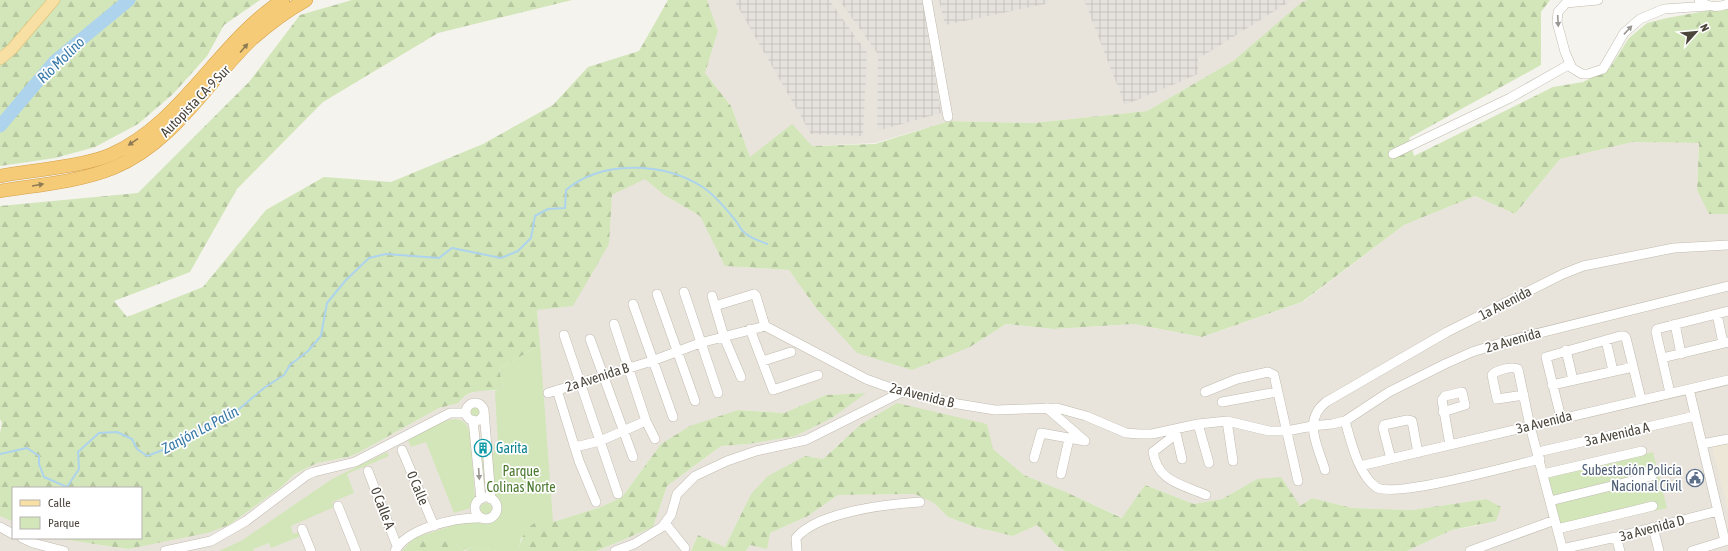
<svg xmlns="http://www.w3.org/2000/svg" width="1728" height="551" viewBox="0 0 1728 551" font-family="'Asap Condensed',sans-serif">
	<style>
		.residential { fill: #e9e4db }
		.industrial { fill: url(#industrial-grid) }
		.education { fill: #ede7d8 }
		.green { fill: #d2e6b9 }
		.forest { fill: url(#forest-firs) }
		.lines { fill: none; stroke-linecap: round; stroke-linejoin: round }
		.stream { stroke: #aed3ed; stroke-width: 2 }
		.river { stroke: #aed3ed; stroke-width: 13 }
		.minor-casing { stroke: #c0baaf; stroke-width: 10 }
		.major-casing { stroke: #ddbd72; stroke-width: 12 }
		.highway-casing { stroke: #d5a047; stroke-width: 14 }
		.minor { stroke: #fff; stroke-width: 9 }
		.major { stroke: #f8dfa3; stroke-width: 11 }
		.highway { stroke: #f5cb78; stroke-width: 13 }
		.oneway { fill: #9b9893 }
		.oneway2 { fill: #8e7a53 }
		.labels { text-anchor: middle; stroke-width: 3.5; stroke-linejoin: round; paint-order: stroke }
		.street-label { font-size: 14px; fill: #4a443a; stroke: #fff }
		.culture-label { font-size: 14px; fill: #0d838f; stroke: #fff; text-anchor: start }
		.service-label { font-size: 14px; fill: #4e5e75; stroke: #fff; text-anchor: end }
		.park-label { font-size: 14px; fill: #4c7930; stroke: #fff }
		.water-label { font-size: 15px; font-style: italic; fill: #3779a8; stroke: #fff }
	</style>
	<defs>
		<pattern id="industrial-grid" width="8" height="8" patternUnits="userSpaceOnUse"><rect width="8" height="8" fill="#e5e2de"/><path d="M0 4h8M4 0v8" fill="none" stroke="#c6c3bf"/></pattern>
		<pattern id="forest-firs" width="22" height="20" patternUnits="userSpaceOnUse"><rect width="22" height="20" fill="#d2e6b9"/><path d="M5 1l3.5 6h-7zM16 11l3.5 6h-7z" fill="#b6c6a0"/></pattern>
	</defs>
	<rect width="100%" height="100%" fill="#f5f3ed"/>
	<path class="residential" d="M707,0H1308L1302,3L1233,61L1147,111L1033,123L949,121L875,143L812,146L750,157L731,106L705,73L718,31Z
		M1633,142L1699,143L1697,190L1726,214H1728V551H1407L1452,530L1481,525L1486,499L1412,510L1352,508L1312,498L1300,506L1257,479L1222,499L1194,504L1145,485L1123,518L1068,493L1024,475L993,449L843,440L823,459L805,456L751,494L725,547L698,535L691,551H597L653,527L667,486L721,446L748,444L832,418L865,393L826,395L784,413L738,410L661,444L622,497L601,507L553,522L521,538L518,551H499L472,547L463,551L452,541H417L406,551H0V516L13,522V538H54L128,549L229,525L280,488L295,474L317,463L348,457L358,453L439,408L459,403L462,398L468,394L480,390L495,391L539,345L537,310L608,244L612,195L645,178L664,195L700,216L726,266L789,270L816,308L970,347L1006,324L1054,329L1134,324L1202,337L1303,302L1404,225L1475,196L1515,214L1560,159Z
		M915,494L934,503L948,517L975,527L1013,536L1037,525L1058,547L1065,551H746L750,545L770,533L808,516L838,495Z"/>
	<path class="industrial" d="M734,0H829L867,53L863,136L811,134Z
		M839,0H923L941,113L877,131L878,54Z
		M939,0H1051L1045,4L945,25Z
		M1084,0H1292L1198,59V74L1125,105Z"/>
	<path class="education" d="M1728,442V511L1712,446Z"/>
	<path class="green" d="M540,345L553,522L521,538L518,551H499L472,547L463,551L452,541L432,540L417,541L407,548L406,551H402L410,542L417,537L476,518C484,525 498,525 500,512C501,505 497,503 495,498C491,486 492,466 491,453H494V444H498L495,391L504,389L499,369Z
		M468 412a7 7 0 1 1 14 0a7 7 0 1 1-14 0Z
		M455,419C464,420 467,424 470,432L475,498L471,503V508L454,513L426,442L411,447L408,440L440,422Z
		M387,452L389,456L347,474L354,493L332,502L334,507L291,526L293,534L299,532L301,536L271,548L269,543L253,549L254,551H219L241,541L332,479Z
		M1653,452L1667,508L1562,531L1548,478Z
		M480,453H484L485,494H484Z
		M480 509a6 6 0 1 1 12 0a6 6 0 1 1-12 0Z"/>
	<path class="forest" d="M0,0H260L224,25L207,56L173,94L138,124L95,147L55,158L0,166Z
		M352,0H572L438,33L323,102L237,189L190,272L114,301L127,317L203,287L266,210L324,177L391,182L483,144L553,105L588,67L639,51L668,0H707L718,31L705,73L731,106L750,157L792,124L812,146L875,144L949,121L1033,123L1147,111L1233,61L1302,2L1308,0H1550L1541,12V65L1409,138L1414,156L1553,87L1583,82L1609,69L1629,38L1647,23L1667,18L1728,7V214H1709L1697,190L1699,143L1633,142L1560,159L1515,214L1475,196L1404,225L1302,302L1202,337L1134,324L1054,329L1006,324L970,347L912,370L857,353L816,308L789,270L725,266L700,216L664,195L645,179L612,195L609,244L573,306L537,310L540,345L499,369L504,389C488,393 468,386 459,403L439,408L358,453L348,457L317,463L295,474L280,488L229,525L207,533L128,549L54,538H141V488H13V522L0,516V433L2,423L0,419V206L138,193L249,82L300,15Z
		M866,393L832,418L795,436L748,444L721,446L667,486L653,527L597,551H518C522,535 529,522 546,518L553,522L601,507L622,497L661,444L690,426L738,410L784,413L826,395Z
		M897,403L987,424L993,449L1024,475L1068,493L1122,518L1145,485L1194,504L1222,499L1257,479L1281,477L1300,506L1312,498L1352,508L1412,510L1486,499L1501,507L1496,521L1452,530L1407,551H1065L1058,547L1037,525L1013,536L975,527L948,517L934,503L915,494L838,495L808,516L770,533L767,549L750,545L746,551H691L698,535L725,547L751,494L768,476L805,456L823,459L860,425Z
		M432,540L452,541L463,551H406L407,548L417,541Z
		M472,547L500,551H465Z"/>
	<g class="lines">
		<path class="stream" d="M0,454L27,448L39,456V464L44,477L67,487L79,469L78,452L99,433L117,432L132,439L137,449L147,456L163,450L177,440L202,428L232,415L264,388L284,375L290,365L308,351L321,336L327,303L346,280L369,258L386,254L439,258L452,248L501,258L518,251L531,238L535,216L548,209L565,208L566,190C602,160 662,162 701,186C715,195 726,209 736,221C739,225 741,230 745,233C750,238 760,241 767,244"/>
		<path class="river" d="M0,126L55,61L129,0"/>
		<defs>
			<path id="minor" d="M927,0L948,117
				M1598,0L1566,3L1558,12L1557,22L1565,52L1572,68L1582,74H1588L1603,69L1624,33L1640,19L1664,9L1708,6
				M1699,0C1708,8 1717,8 1728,4
				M1393,154L1510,98L1570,64
				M684,292L718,393
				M657,294L695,401
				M712,296L724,337L741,377
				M633,304L673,417
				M715,306L754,294L756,296L765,326
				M1717,314L1723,343
				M614,324L646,421L655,439
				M1675,324L1681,354
				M750,329L773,390L818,375
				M564,335L618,494
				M590,339L633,457
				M1606,340L1613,371
				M1566,350L1573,380
				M1662,358L1728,342
				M763,361L791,352
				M1552,385L1633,367
				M1689,389L1725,541
				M557,390L579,461L596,502
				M1205,392L1237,379L1268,372L1274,375L1298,481
				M548,393L652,361L700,343L765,326L866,379L902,392L958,404L995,410L1057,408L1086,416L1126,433L1139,434H1152L1198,424L1227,421L1269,431H1287L1312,426L1332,424L1345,421L1389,392L1445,364L1472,352L1507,341L1728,286
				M1670,393L1656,332L1657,329L1728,311
				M1524,395L1497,399L1492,375C1496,370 1512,366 1518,369L1530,426L1563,551
				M1222,402L1277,392
				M466 412a9 9 0 1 1 18 0a9 9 0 1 1-18 0Z
				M1047,408L1085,441
				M484,410L491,499
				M1443,412L1465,405L1462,392L1445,396L1442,400L1450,445
				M1561,418L1546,357L1620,336H1624L1626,338L1641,399
				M473,420L481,499
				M1227,421L1233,461
				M1345,421C1351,441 1358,474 1376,487C1392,499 1514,465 1540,459
				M1198,424L1209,463
				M1175,429L1182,459
				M1176,434L1153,452C1158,482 1181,484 1206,495
				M1702,444L1728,439
				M575,447L600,441L646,421
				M402,450L434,526
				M1538,452L1695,416
				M1034,458L1041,433L1085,441
				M1391,459L1383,428L1384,425L1407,420L1412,421L1418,453
				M1360,466L1728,380
				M1325,470C1318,446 1302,421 1326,402L1447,332L1563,274L1583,266L1674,248L1728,245
				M368,471L397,546
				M1061,474L1069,439
				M1543,474L1642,451
				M475 508a11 11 0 1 1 22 0a11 11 0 1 1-22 0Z
				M1550,501L1652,476
				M338,506L356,551
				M665,523L685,548
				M0,527L13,534
				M1653,527L1659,551
				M302,529L311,551
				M1557,529L1653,506
				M1616,537L1620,551
				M22,538L33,543L64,551
				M1562,549L1616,537L1718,511
				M165,551L211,541L246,521L307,475L314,472L355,462L450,413H466
				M395,551C407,528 456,517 481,518
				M615,551L634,544L662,527L671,515L677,494L695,476L727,461L756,451L806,440L902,392
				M797,551L796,538C817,512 887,504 920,502
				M1470,551L1555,520
				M1692,551L1728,540"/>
			<path id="major" d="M0,59L12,49L54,0"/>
			<path id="highway" d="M0,176C32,170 81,167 110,155C182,124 218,42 283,0
				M0,191C37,185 78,182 113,168C174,143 206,83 252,39C269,24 286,11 306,0"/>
		</defs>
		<use href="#minor" class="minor-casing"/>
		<use href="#major" class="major-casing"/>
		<use href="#highway" class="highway-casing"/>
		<use href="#minor" class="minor"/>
		<use href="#major" class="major"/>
		<use href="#highway" class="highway"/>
	</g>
	<defs><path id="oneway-solid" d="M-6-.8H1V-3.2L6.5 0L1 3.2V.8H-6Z"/></defs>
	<g class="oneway">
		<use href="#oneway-solid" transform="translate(1558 21) rotate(87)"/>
		<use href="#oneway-solid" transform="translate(1628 30) rotate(-47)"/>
		<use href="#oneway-solid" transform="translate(479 474) rotate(86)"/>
	</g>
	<g class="oneway2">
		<use href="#oneway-solid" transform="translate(244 48) rotate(-49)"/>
		<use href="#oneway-solid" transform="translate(133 142) rotate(146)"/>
		<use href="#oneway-solid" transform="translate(38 185) rotate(-10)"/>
	</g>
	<defs>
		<symbol id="building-ring" viewBox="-11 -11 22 22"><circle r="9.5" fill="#fff" stroke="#0f9aa8" stroke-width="1.5"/><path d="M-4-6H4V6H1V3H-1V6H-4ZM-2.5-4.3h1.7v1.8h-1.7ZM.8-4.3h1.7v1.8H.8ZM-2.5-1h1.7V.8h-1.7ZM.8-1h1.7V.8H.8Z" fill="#0f9aa8"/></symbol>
		<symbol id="civic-ring" viewBox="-11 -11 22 22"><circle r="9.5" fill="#fff" stroke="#5c6f8a" stroke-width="1.5"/><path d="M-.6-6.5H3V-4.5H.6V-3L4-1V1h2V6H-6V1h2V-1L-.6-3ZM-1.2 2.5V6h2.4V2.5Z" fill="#5c6f8a"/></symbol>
	</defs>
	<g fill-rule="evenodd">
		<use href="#building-ring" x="473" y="438" width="20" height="20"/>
		<use href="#civic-ring" x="1685" y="468" width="20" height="20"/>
	</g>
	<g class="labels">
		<g class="street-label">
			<text transform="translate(195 101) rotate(-46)" y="5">Autopista CA-9 Sur</text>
			<text transform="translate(1505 303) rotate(-27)" y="5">1a Avenida</text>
			<text transform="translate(1513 340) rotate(-16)" y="5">2a Avenida</text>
			<text transform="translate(597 377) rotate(-18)" y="5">2a Avenida B</text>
			<text transform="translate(922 395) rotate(14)" y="5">2a Avenida B</text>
			<text transform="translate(1544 422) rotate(-14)" y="5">3a Avenida</text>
			<text transform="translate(1617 434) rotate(-13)" y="5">3a Avenida A</text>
			<text transform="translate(418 488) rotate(67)" y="5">0 Calle</text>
			<text transform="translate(383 508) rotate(69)" y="5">0 Calle A</text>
			<text transform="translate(1652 528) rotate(-15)" y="5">3a Avenida D</text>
		</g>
		<g class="culture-label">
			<text x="496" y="453">Garita</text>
		</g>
		<g class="service-label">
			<text x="1682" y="475">Subestación Policía<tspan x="1682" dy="16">Nacional Civil</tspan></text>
		</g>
		<g class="park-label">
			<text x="521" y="476">Parque<tspan x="521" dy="16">Colinas Norte</tspan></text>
		</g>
		<g class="water-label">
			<text transform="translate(61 60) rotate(-44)" y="5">Río Molino</text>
			<text transform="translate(200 430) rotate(-28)" y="5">Zanjón La Palín</text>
		</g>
	</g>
	<rect x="12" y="487" width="130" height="52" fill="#ffffff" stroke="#b7b4b0"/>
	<rect x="20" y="500" width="20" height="6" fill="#f8dfa3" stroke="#b7b4b0"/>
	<text x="48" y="507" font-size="12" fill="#4a443a">Calle</text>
	<rect x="20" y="517" width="20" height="12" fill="#d2e6b9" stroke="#b7b4b0"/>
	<text x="48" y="527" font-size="12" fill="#4a443a">Parque</text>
	<g transform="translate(1696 32) rotate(63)" stroke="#ffffff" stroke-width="3" paint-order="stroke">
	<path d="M0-3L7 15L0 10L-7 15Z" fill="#4a443a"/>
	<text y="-6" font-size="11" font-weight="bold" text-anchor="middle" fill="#4a443a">N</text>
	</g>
</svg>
